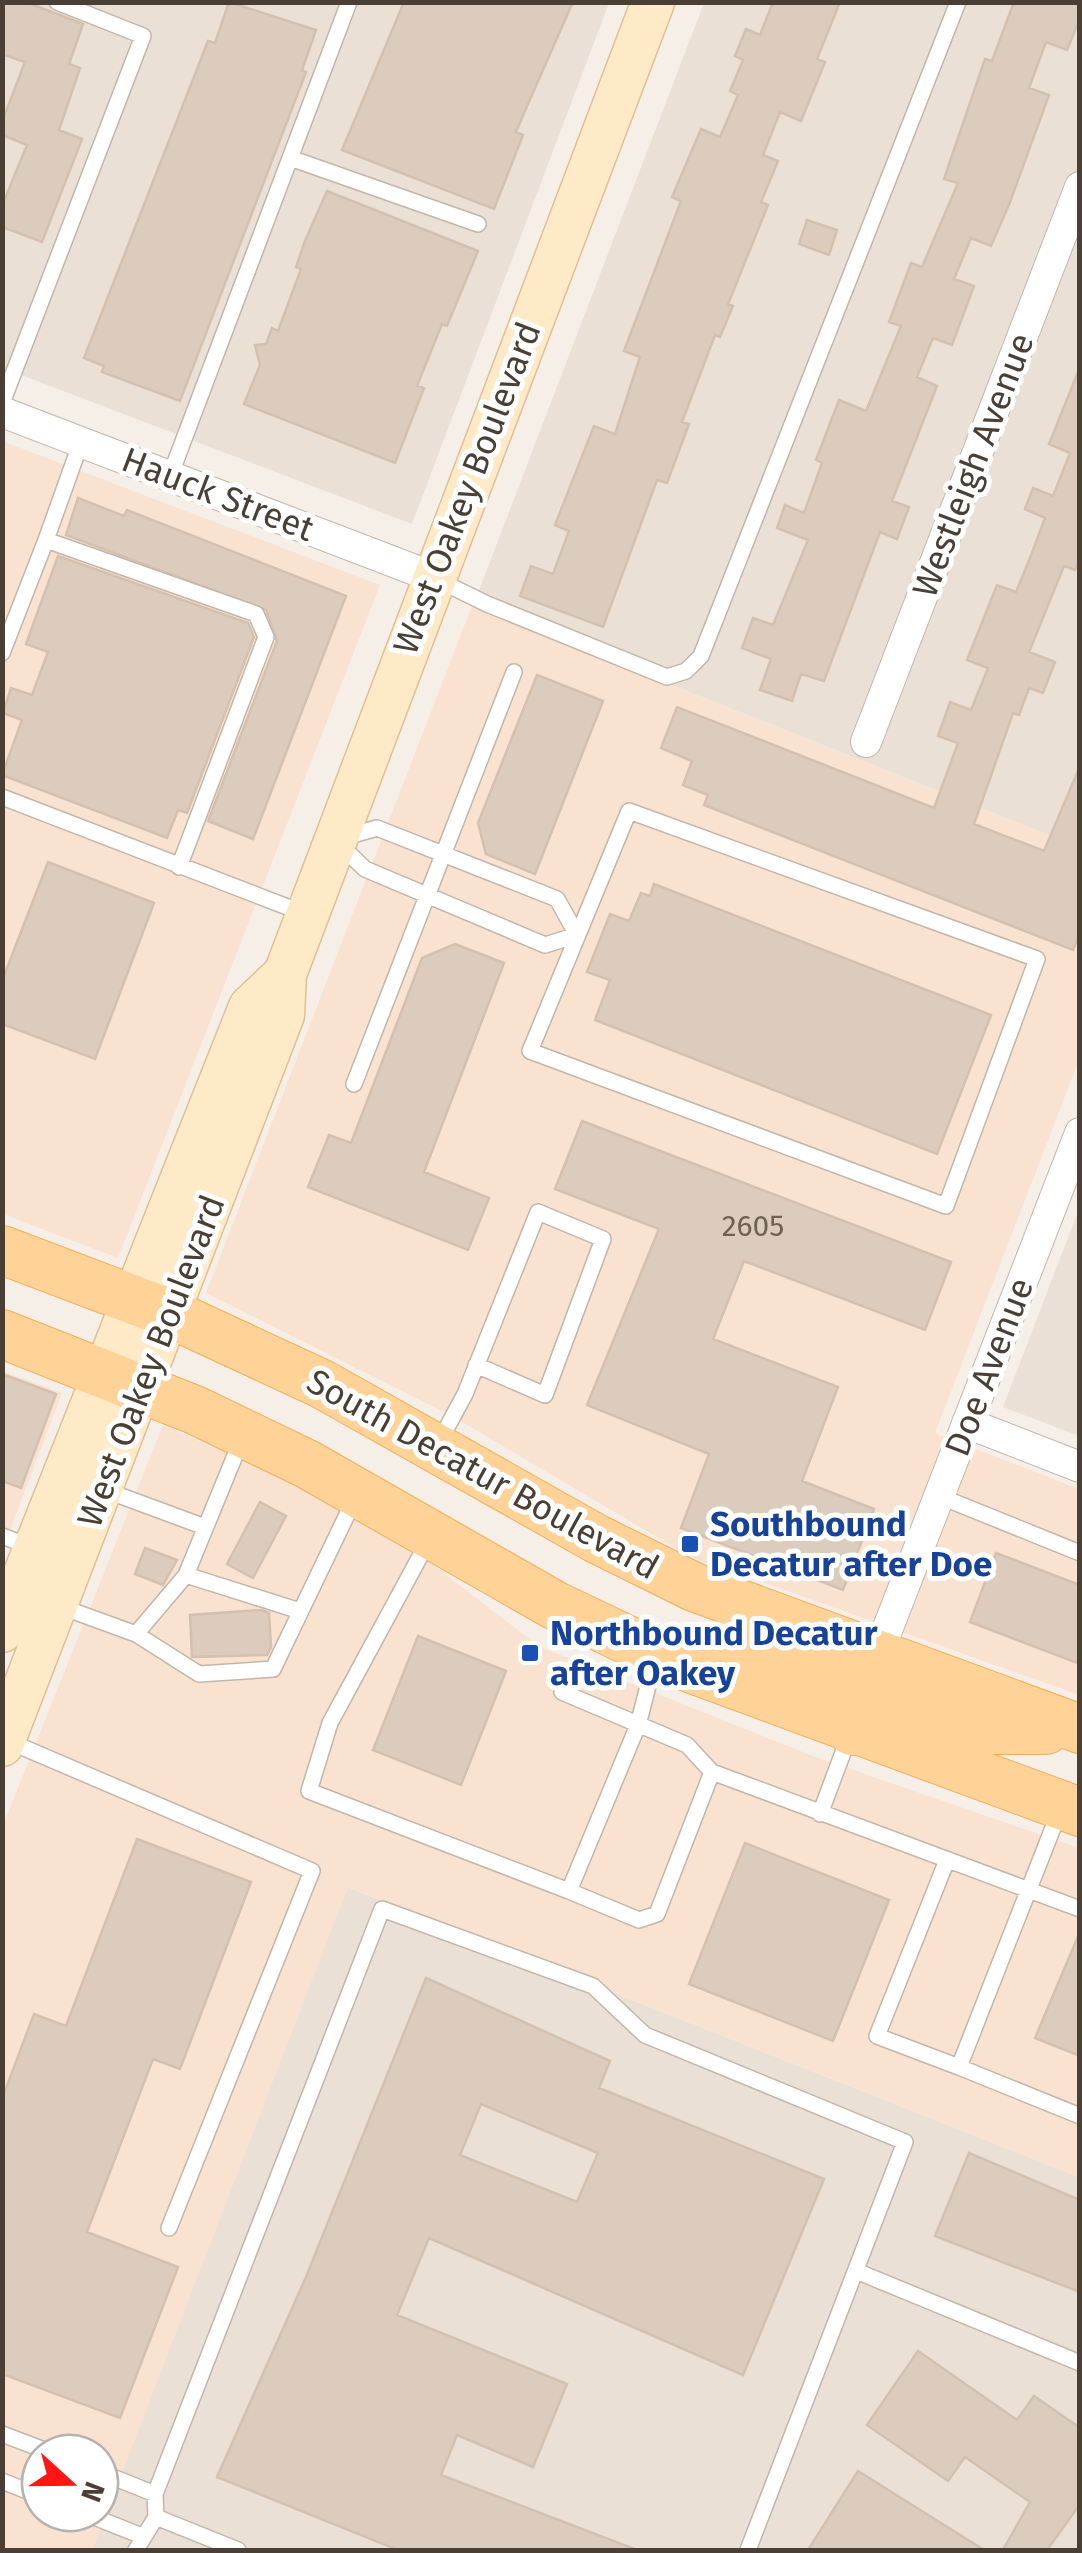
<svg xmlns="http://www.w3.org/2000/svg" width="1082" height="2553" viewBox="0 0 1082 2553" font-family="'Fira Sans',sans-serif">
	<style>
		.residential { fill: #eae0d5 }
		.commercial { fill: #f9e2d0; fill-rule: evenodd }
		.building { fill: #dcccbe; stroke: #d4c0ae; stroke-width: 2.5; fill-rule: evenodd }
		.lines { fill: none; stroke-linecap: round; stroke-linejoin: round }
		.lane-casing { stroke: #c2b6a9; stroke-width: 18 }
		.street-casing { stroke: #c2b6a9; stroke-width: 32 }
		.secondary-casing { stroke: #dec094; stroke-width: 45 }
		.primary-casing { stroke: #f2ae59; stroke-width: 50 }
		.lane { stroke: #fff; stroke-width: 15 }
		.street { stroke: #fff; stroke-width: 30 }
		.secondary { stroke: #ffeac8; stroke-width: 42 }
		.primary { stroke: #ffd297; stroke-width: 48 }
		.transit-dot { fill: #1a4fb4; stroke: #fff; stroke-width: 4 }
		.labels { text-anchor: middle; stroke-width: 10; stroke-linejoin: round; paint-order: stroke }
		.number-label { font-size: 30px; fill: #6e6257 }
		.street-label { font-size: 35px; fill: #4a3f35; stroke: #fff }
		.transit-label { font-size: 35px; font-weight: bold; fill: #164399; stroke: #fff; text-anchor: start }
	</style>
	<rect width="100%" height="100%" fill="#f6efe7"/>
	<path class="residential" d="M2,3H609L412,524L3,368Z
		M704,3H1079V847L473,606Z
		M1079,1209V1436L1003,1407Z
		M347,1887L1079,2177V2550H92Z"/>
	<path class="commercial" d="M2,441L380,585L118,1258L3,1214Z
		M472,606L1079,847V1060L935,1433L1079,1489V1695L689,1556L452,1416L206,1293Z
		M3,1371L62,1393L3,1549Z
		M163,1425L368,1515L540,1647L813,1756L1079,1848V2177L348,1887L92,2550H3L2,1828ZM40,2453H100V2513H40Z"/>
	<path class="building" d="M2,2H26L83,24L69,64L80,68L59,130L82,139L42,242L2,227V206L27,145L2,135V122L25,62L2,54Z
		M229,2L316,30L302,70L306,72L180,401L102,372L104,366L84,358L208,41L215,43Z
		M404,2H573L524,113L516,132L523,135L494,209L342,150Z
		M773,2H840L817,59L825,62L801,121L780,112L763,155L778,161L761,202L768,205L728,304L733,306L720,337L715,335L682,422L689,424L667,483L657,480L603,627L520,596L531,566L553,574L569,531L555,525L594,426L615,434L640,357L624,351L681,201L672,197L701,129L720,137L738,95L730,91L743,60L735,56L746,29L760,35Z
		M1014,2H1080V18L1067,50L1046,42L1029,88L1049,95L1010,202L991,246L971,238L954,279L974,286L952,345L933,338L917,377L937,386L892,501L909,507L897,539L880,532L824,681L801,674L792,701L760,690L771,659L742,648L753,618L773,625L808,540L777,528L785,505L804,513L822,463L816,460L839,400L866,411L901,326L889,322L911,263L922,267L958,183L944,179L985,59L992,61Z
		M327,191L478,251L447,326L442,324L425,366L417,386L424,388L395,463L244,404L260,365L255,345L266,344L272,328L278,331L301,269L296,267L305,241Z
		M807,220L837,230L829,255L799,244Z
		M1078,372L1080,558L1075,570L1064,566L1029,652L1055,662L1043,693L1029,688L1019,715L1013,713L974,824L1044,851L1080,766V933L1073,950L704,805L708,795L683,785L692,761L661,748L677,707L934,808L958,743L938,736L950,702L971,710L988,668L967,660L997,585L1016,592L1032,553L1045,518L1025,509L1033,488L1053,496L1070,453L1049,444Z
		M78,498L124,516L127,510L346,596L253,839L208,821L277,641L266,610L66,535Z
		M58,556L248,623L254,637L187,813L178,810L167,838L2,775L22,720L3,713L11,688L32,695L48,652L26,644Z
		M537,675L603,701L535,874L486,854L478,823Z
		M48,862L154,903L95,1059L2,1024V981Z
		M654,884L991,1015L937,1154L595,1020L610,980L587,972L610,914L629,921L641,893L650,896Z
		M455,944L504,963L424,1172L489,1198L468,1250L308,1187L329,1135L351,1143L422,958Z
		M582,1121L951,1262L925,1330L744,1261L713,1339L838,1387L802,1481L874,1509L843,1590L681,1528L709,1454L587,1405L659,1229L555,1189Z
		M2,1374L56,1394L21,1488L2,1481Z
		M260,1502L286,1516L253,1578L227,1564Z
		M145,1548L177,1560L163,1585L135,1574Z
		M996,1553L1080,1585V1664L970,1622Z
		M261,1610L269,1613L271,1647L267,1655L192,1657L190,1615Z
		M418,1636L506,1671L461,1785L373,1750Z
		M137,1839L251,1882L180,2069L153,2059L87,2232L178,2267L120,2418L2,2374V2099L34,2014L66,2026Z
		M745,1843L889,1900L833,2041L689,1984Z
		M1079,1934H1080V2056L1035,2038Z
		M426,1978L610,2061L599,2088L824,2179L743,2375L429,2238L397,2315L567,2384L533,2467L457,2435L441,2475L637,2550H398L217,2477L306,2277ZM481,2104L598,2153L577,2202L460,2155Z
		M969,2153L1080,2200V2292L935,2236Z
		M918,2351L1017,2420L1034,2396L1080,2428V2504L1047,2550H1003L1030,2502L965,2457L948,2481L867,2425Z
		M858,2471L984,2550H808Z"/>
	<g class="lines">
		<defs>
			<path id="lane" d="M290,158L478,224
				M2,403L143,36L57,2
				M170,476L349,2
				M46,540L81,442
				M436,579L487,604L667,677L686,671L701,656L958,2
				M2,653L46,540L256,614L266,637L179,867
				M2,797L303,913
				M629,811L1037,959L946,1206L530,1051Z
				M377,828L557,899L577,935L545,945L365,869L335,840Z
				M354,1084L514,672
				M241,1441L186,1575L300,1611
				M438,1444L465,1394L538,1212L603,1239L545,1395L476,1365
				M102,1489L205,1527
				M939,1496L1080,1553
				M2,1536L31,1547
				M430,1538L330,1723L309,1791L569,1891L638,1725L655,1659
				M59,1606L136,1634L199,1674L273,1669L356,1496
				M136,1634L186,1575
				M562,1692L687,1745L712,1772L1080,1909
				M8,1741L312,1871L169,2228
				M1060,1810L959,2067L1080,2116
				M820,1814L850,1734
				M947,1860L877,2036L959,2067
				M569,1891L639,1920L657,1914L712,1772
				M856,2271L1080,2363
				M2,2434L52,2453
				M100,2472L155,2494
				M2,2481L40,2496
				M84,2513L142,2536
				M156,2517L238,2550
				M136,2550L156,2517L155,2494L382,1909L593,1986L645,2035L905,2142L748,2550"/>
			<path id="street" d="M2,412L433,577
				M866,742L1080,187
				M967,1423L1080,1467
				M877,1656L1080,1133"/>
			<path id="secondary" d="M2,1631L250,1007L285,974
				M2,1745L283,1015L285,974L653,2"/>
			<path id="primary" d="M2,1250L171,1314L322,1384L597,1539L694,1587L1080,1729
				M2,1334L195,1410L307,1464L556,1606L676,1663L1080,1812
				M660,1653L733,1646L834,1681L853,1683L865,1676L877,1656
				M852,1731L873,1705L889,1703L983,1730H1046"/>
		</defs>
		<use href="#lane" class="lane-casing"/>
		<use href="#street" class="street-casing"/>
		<use href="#secondary" class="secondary-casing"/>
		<use href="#primary" class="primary-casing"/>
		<use href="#lane" class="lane"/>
		<use href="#street" class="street"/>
		<use href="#secondary" class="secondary"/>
		<use href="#primary" class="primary"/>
	</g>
	<g class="transit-dot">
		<rect x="680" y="1534" width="20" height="20" rx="5"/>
		<rect x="520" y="1643" width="20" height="20" rx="5"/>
	</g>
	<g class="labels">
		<g class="number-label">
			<text x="753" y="1236">2605</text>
		</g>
		<g class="street-label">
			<text transform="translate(973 465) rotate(-69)" y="12">Westleigh Avenue</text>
			<text transform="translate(467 488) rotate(-69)" y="12">West Oakey Boulevard</text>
			<text transform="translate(218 494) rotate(21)" y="12">Hauck Street</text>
			<text transform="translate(151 1361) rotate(-69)" y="12">West Oakey Boulevard</text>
			<text transform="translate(989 1367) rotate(-69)" y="12">Doe Avenue</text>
			<text transform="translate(483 1474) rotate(29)" y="12">South Decatur Boulevard</text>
		</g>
		<g class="transit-label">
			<text x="710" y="1536">Southbound<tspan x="710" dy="40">Decatur after Doe</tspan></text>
			<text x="550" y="1645">Northbound Decatur<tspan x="550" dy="40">after Oakey</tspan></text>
		</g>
	</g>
	<rect width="1082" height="2553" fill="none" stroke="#4a3f35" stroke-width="10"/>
	<g transform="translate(70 2483) rotate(111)"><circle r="48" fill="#ffffff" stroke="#b7b2ae" stroke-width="2.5"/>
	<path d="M0-8L18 38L0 25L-18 38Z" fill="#ff1715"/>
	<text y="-15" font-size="28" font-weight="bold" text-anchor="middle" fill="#4a3f35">N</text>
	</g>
</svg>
